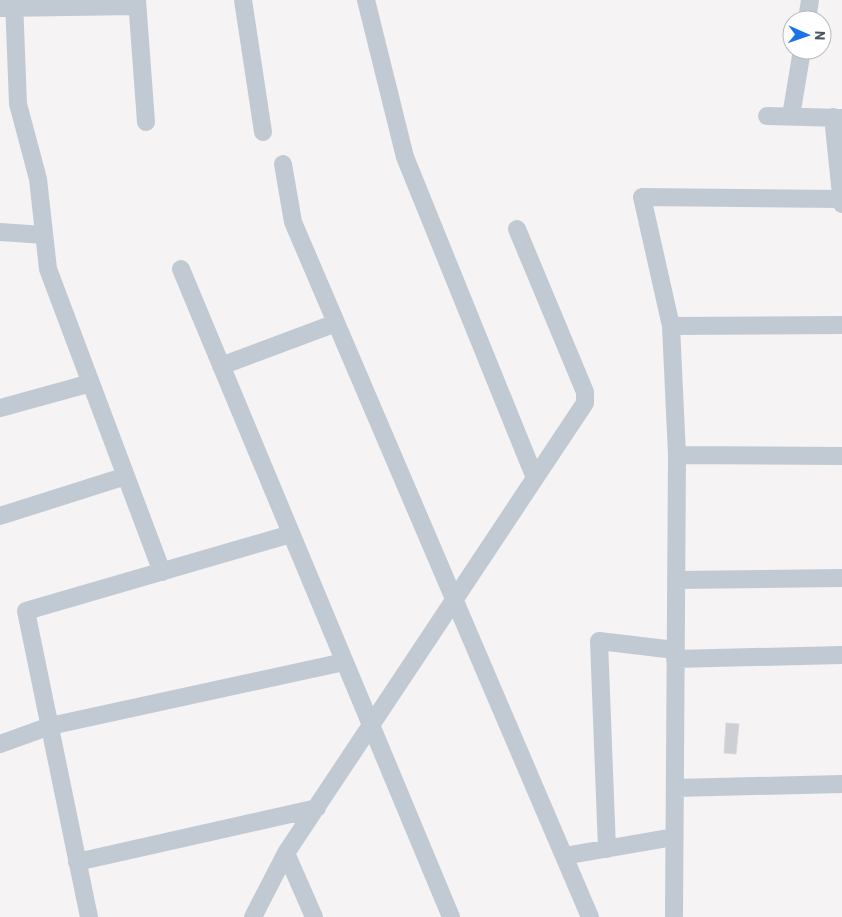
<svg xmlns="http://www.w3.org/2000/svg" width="842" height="917" viewBox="0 0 842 917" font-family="Barlow,sans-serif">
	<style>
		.building { fill: #cdcfd5; stroke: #d7d9de }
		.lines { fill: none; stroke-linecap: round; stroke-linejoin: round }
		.minor { stroke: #c1cad2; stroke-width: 18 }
	</style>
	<rect width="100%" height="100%" fill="#f5f3f3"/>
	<path class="building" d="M726,723L739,724L736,754L724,753Z"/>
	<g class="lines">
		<path class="minor" d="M14,0L18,104L38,179L48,269L162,572
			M137,0L146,122
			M243,0L263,132
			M366,0L405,157L535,478
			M0,8L137,6
			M807,20L810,0
			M767,116L842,118
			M791,116L802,50
			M833,117L842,204
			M283,164L293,222L590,917
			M0,232L44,235
			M181,269L451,917
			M671,326L842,325
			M221,366L336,323
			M0,408L91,383
			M677,455L842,456
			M0,516L126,476
			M676,580L842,578
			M675,659L842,655
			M0,744L50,726L344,662
			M675,788L842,784
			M607,849L599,641L675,650
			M286,853L314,917
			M564,856L674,837
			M77,862L317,808
			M89,917L26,611L291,534
			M253,917L286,853L585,403V392L517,229
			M674,917L677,455L671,326L642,197L841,199"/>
	</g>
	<g transform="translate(807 35) rotate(92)"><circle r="24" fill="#ffffff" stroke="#b7bbc0"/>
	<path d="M0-4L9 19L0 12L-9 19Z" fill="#1a73e8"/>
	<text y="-8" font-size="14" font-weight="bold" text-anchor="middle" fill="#4a5661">N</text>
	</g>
</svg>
